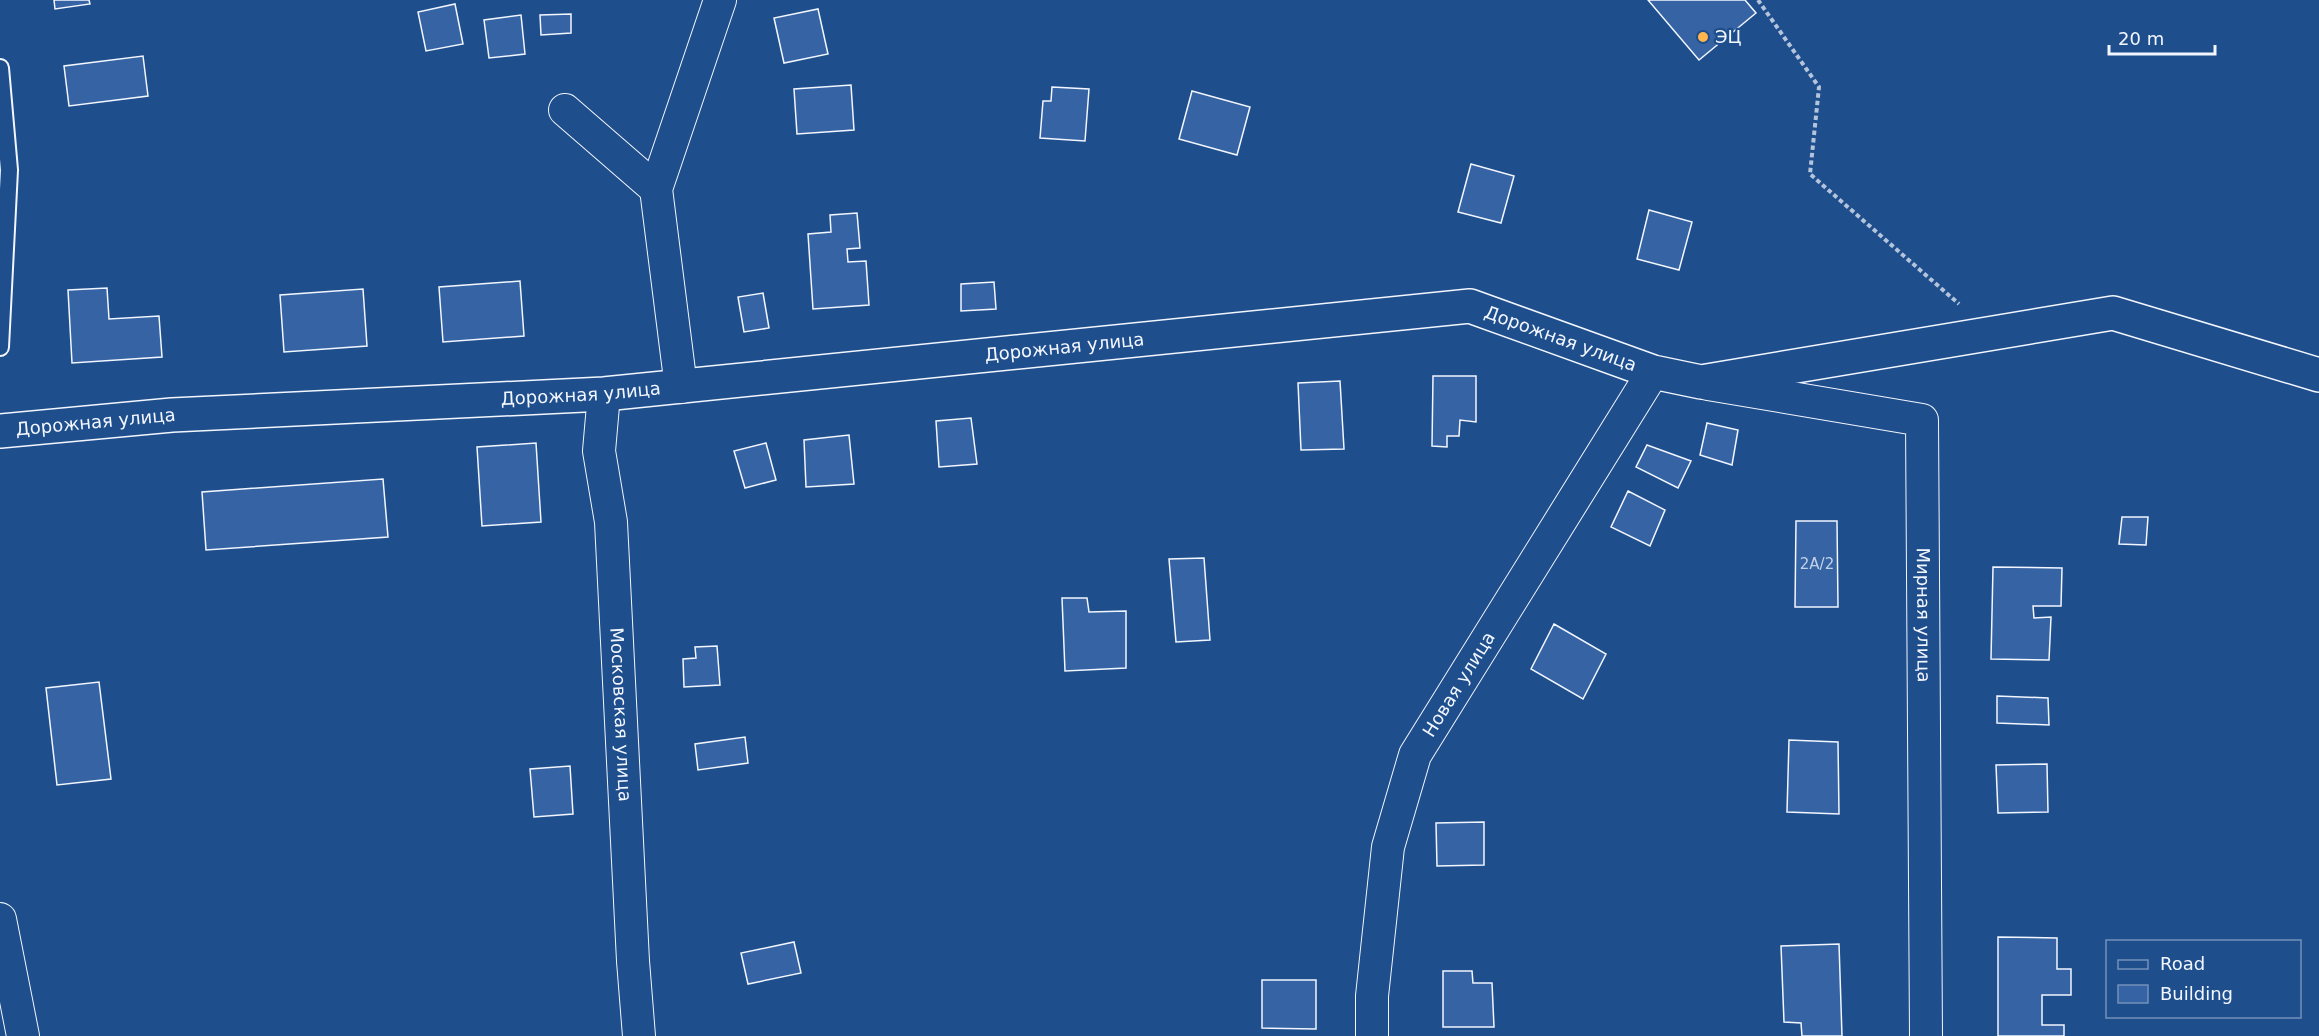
<svg xmlns="http://www.w3.org/2000/svg" width="2319" height="1036" viewBox="0 0 2319 1036" font-family="'DejaVu Sans',sans-serif">
	<style>
		.building { fill: #3563a3; stroke: #f2f6ff; stroke-width: 1.5 }
		.lines { fill: none; stroke-linecap: round; stroke-linejoin: round }
		.service-casing { stroke: #f2f6ff; stroke-width: 20 }
		.minor-casing { stroke: #f2f6ff; stroke-width: 34 }
		.tertiary-casing { stroke: #f2f6ff; stroke-width: 36 }
		.path { stroke: #b3c4dc; stroke-width: 4; stroke-dasharray: 4.5 3; stroke-linecap: butt }
		.service { stroke: #1f4e8c; stroke-width: 16 }
		.minor { stroke: #1f4e8c; stroke-width: 32 }
		.tertiary { stroke: #1f4e8c; stroke-width: 33 }
		.poi-dot { fill: #ffb74d; stroke: #1f4e8c; stroke-width: 2 }
		.labels { text-anchor: middle; stroke-width: 4.5; stroke-linejoin: round; paint-order: stroke }
		.number-label { font-size: 15px; fill: #c3d1e8 }
		.poi-label { font-size: 18px; fill: #f2f6ff; stroke: #1f4e8c; text-anchor: start }
		.street-label { font-size: 18px; fill: #f2f6ff; stroke: #1f4e8c }
	</style>
	<rect width="100%" height="100%" fill="#1f4e8c"/>
	<path class="building" d="M54,0H89L90,4L55,9Z
		M1648,0H1745L1756,13L1699,60Z
		M455,4L463,44L426,51L418,12Z
		M818,9L828,54L784,63L774,18Z
		M571,14V33L541,35L540,15Z
		M521,15L525,54L489,58L484,20Z
		M143,56L148,96L69,106L64,66Z
		M851,85L854,130L797,134L794,89Z
		M1052,87L1089,89L1085,141L1040,138L1043,101H1051Z
		M1192,91L1250,107L1237,155L1179,139Z
		M1471,164L1514,176L1501,223L1458,212Z
		M1649,210L1692,222L1679,270L1637,259Z
		M857,213L860,248L847,249L848,262L866,261L869,305L813,309L808,234L831,232L830,215Z
		M520,281L524,336L443,342L439,287Z
		M994,282L996,309L961,311V284Z
		M107,288L109,319L159,316L162,357L72,363L68,290Z
		M363,289L367,346L284,352L280,295Z
		M763,293L769,328L744,332L738,297Z
		M1433,376H1476V422L1460,420L1459,436H1447V447L1432,446Z
		M1340,381L1344,449L1301,450L1298,383Z
		M971,418L977,464L939,467L936,421Z
		M1707,423L1738,430L1732,465L1700,455Z
		M849,435L854,484L806,487L804,440Z
		M536,443L541,522L482,526L477,447Z
		M766,443L776,480L745,488L734,451Z
		M1647,445L1691,461L1678,488L1636,467Z
		M383,479L388,537L206,550L202,492Z
		M1628,491L1665,510L1650,546L1611,527Z
		M2122,517H2148L2146,545L2119,544Z
		M1796,521H1837L1838,607H1795Z
		M1204,558L1210,640L1176,642L1169,559Z
		M1993,567L2062,568L2061,606H2033L2034,618L2051,617L2049,660L1991,659Z
		M1062,598H1087L1089,612L1126,611V668L1065,671Z
		M1554,624L1606,654L1583,699L1531,669Z
		M717,646L720,685L684,687L683,659L696,658L695,647Z
		M99,682L111,779L57,785L46,688Z
		M1997,696L2048,698L2049,725L1997,723Z
		M745,737L748,763L698,770L695,744Z
		M1789,740L1838,742L1839,814L1787,812Z
		M2047,764L2048,812L1998,813L1996,765Z
		M570,766L573,814L534,817L530,769Z
		M1484,822V865L1437,866L1436,823Z
		M1998,937L2057,938V969H2071V995H2042V1025H2064V1036H1998Z
		M794,942L801,973L748,984L741,953Z
		M1839,944L1842,1036H1802L1801,1023L1784,1022L1781,946Z
		M1443,971H1472L1473,983H1492L1494,1027H1443Z
		M1262,980H1316V1029L1262,1028Z"/>
	<g class="lines">
		<defs>
			<path id="service" d="M0,68L9,170L0,347"/>
			<g id="minor">
				<path d="M565,110L656,189"/>
				<path id="s1" d="M1708,384L1922,420L1926,1036"/>
				<path d="M681,387L656,189L720,0"/>
				<path id="s2" d="M604,394L599,451L611,522L633,961L639,1036"/>
				<path d="M0,919L23,1036"/>
				<path id="s3" d="M1372,1036V996L1388,847L1415,755L1653,372"/>
			</g>
			<g id="tertiary">
				<path id="s4" d="M0,431L172,415L604,394L1470,306L1653,372L1701,382L2113,313L2319,375"/>
			</g>
		</defs>
		<use href="#service" class="service-casing"/>
		<use href="#minor" class="minor-casing"/>
		<use href="#tertiary" class="tertiary-casing"/>
		<path class="path" d="M1758,0L1819,87L1810,174L1959,304"/>
		<use href="#service" class="service"/>
		<use href="#minor" class="minor"/>
		<use href="#tertiary" class="tertiary"/>
	</g>
	<circle class="poi-dot" cx="1703" cy="37" r="6"/>
	<g class="labels">
		<g class="number-label">
			<text x="1817" y="569">2А/2</text>
		</g>
		<g class="poi-label">
			<text x="1715" y="43">ЭЦ</text>
		</g>
		<g class="street-label">
			<text dy="6" stroke="none"><textPath href="#s4" startOffset="1572">Дорожная улица</textPath></text>
			<text dy="6" stroke="none"><textPath href="#s4" startOffset="1068">Дорожная улица</textPath></text>
			<text dy="6" stroke="none"><textPath href="#s4" startOffset="582">Дорожная улица</textPath></text>
			<text dy="6" stroke="none"><textPath href="#s4" startOffset="96">Дорожная улица</textPath></text>
			<text dy="6" stroke="none"><textPath href="#s1" startOffset="412">Мирная улица</textPath></text>
			<text dy="6" stroke="none"><textPath href="#s3" startOffset="369">Новая улица</textPath></text>
			<text dy="6" stroke="none"><textPath href="#s2" startOffset="322">Московская улица</textPath></text>
		</g>
	</g>
	<rect x="2106" y="940" width="195" height="78" fill="#1f4e8c" stroke="#7391ba" stroke-width="1.5"/>
	<rect x="2118" y="960" width="30" height="9" fill="#1f4e8c" stroke="#7391ba" stroke-width="1.5"/>
	<text x="2160" y="970" font-size="18" fill="#f2f6ff">Road</text>
	<rect x="2118" y="985" width="30" height="18" fill="#3563a3" stroke="#7391ba" stroke-width="1.5"/>
	<text x="2160" y="1000" font-size="18" fill="#f2f6ff">Building</text>
	<path d="M2109 45v9h106v-9" fill="none" stroke="#f2f6ff" stroke-width="3"/>
	<text x="2118" y="45" font-size="18" fill="#f2f6ff" stroke="#1f4e8c" stroke-width="4.5" paint-order="stroke">20 m</text>
</svg>
